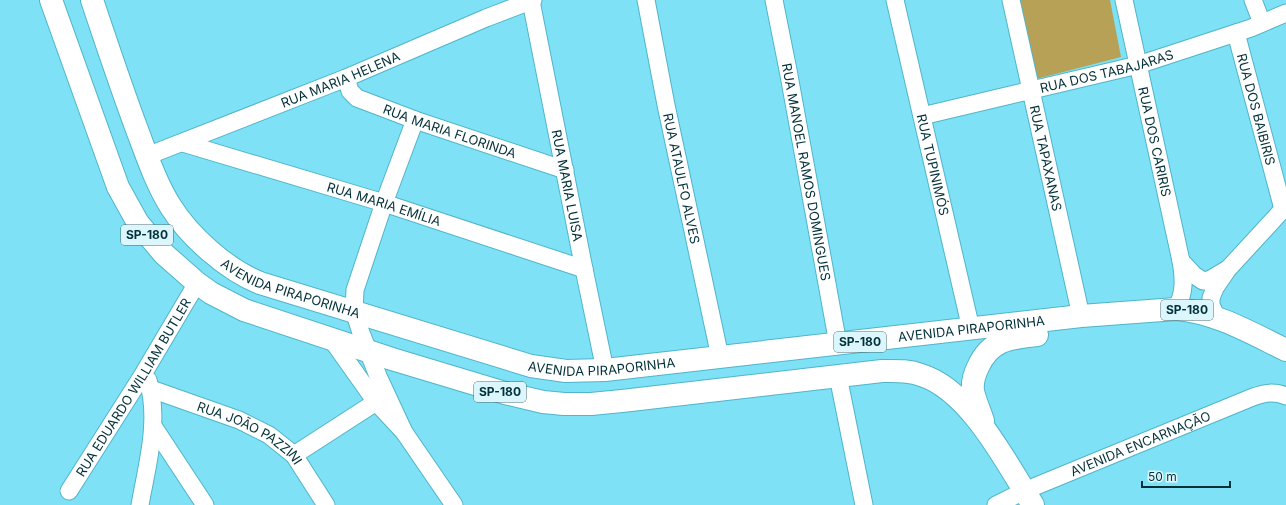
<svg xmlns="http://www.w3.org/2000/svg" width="1286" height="505" viewBox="0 0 1286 505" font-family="Inter,sans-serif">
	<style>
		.green { fill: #b6a157 }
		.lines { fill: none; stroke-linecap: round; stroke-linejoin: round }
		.minor-casing { stroke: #50b5ca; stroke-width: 19 }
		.major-casing { stroke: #50b5ca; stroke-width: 24 }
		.minor { stroke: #fff; stroke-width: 17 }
		.major { stroke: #fff; stroke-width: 22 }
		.labels { text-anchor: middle; stroke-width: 3; stroke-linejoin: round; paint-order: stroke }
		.shield { fill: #dbf6fd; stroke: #446c74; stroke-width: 1 }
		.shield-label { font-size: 12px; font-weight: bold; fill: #033139 }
		.street-label { font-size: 13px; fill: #033139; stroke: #dbf6fd }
	</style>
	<rect width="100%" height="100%" fill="#7ee1f6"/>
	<path class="green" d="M1018,0H1110L1121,57L1036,79Z"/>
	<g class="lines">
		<defs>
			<g id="minor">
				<path id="s1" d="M646,0L666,105L720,357"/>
				<path id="s2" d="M774,0L788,70L838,344"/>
				<path id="s3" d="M895,0L971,329"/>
				<path id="s4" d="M1011,0L1081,316"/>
				<path id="s5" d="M1124,0L1181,261C1184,278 1185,293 1176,309"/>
				<path d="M1253,0L1262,23"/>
				<path id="s6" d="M531,1L584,269L605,370"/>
				<path id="s7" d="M1236,33L1283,209"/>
				<path id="s8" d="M346,78L350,91L357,98L415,120L565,170"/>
				<path id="s9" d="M922,116L1138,65L1251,28L1286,13"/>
				<path id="s10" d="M183,143L384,203L584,269"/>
				<path id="s11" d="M147,156L346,78L486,18L533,0"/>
				<path d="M1181,261L1194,275L1203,281L1209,280L1226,270"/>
				<path d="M1217,318L1211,305V298L1215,288L1228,269L1286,206"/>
				<path d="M332,340L376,402L404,432L454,505"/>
				<path d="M838,376L864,505"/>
				<path id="s12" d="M151,389L239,420L269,435L294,455L326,505"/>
				<path d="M153,426L205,505"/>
				<path d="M404,432L378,376L361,333L354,311L355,290L384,203L415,120"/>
				<path d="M294,455L376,402"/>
				<path id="s13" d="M69,491L142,376L197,283"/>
				<path d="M140,505C147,465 160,421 148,380"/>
				<path id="s14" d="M996,505L1024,491L1253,397C1265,393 1274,391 1286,396"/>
			</g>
			<g id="major">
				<path d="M51,0L118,187L138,223L164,254L197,283L211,293L244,310L392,359L505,393L543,402L564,404H591L622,401L882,371C895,371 908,370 921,375C970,390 1007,464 1033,505"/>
				<path id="s15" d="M92,0C107,45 122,90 139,135C148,159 157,185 171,207C189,236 227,270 260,283L531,366L566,371L605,370L1081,316L1176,309C1215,312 1251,333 1286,350"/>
				<path d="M983,421C980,411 975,401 973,391C972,382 974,375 978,367C990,340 1009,338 1037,335"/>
			</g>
		</defs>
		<use href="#minor" class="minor-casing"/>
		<use href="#major" class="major-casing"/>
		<use href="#minor" class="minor"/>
		<use href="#major" class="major"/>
	</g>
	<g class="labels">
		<g class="shield">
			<rect x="121" y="225" width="52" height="20" rx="3"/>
			<rect x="1161" y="300" width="52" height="20" rx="3"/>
			<rect x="834" y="332" width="52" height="20" rx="3"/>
			<rect x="474" y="382" width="52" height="20" rx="3"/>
		</g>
		<g class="shield-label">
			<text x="147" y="239">SP-180</text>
			<text x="1187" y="314">SP-180</text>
			<text x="860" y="346">SP-180</text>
			<text x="500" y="396">SP-180</text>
		</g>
		<g class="street-label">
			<text dy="5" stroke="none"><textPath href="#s9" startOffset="190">RUA DOS TABAJARAS</textPath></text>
			<text dy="5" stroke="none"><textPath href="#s11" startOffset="208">RUA MARIA HELENA</textPath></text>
			<text dy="5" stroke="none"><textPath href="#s7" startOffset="79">RUA DOS BAIBIRIS</textPath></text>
			<text dy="5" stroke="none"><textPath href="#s8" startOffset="122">RUA MARIA FLORINDA</textPath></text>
			<text dy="5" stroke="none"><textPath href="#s5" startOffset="145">RUA DOS CARIRIS</textPath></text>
			<text dy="5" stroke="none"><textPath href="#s4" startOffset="162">RUA TAPAXANAS</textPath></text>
			<text dy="5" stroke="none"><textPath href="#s3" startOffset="169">RUA TUPINIMÓS</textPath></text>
			<text dy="5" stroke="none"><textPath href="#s2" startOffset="175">RUA MANOEL RAMOS DOMINGUES</textPath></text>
			<text dy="5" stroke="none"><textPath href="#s1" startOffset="182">RUA ATAULFO ALVES</textPath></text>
			<text dy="5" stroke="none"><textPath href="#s6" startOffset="188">RUA MARIA LUISA</textPath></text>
			<text dy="5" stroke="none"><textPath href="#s10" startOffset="210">RUA MARIA EMÍLIA</textPath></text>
			<text dy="5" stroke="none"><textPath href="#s15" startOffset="371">AVENIDA PIRAPORINHA</textPath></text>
			<text dy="5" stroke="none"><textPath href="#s15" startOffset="1067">AVENIDA PIRAPORINHA</textPath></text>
			<text dy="5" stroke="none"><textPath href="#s15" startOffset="695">AVENIDA PIRAPORINHA</textPath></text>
			<text dy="5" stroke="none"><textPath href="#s13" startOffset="122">RUA EDUARDO WILLIAM BUTLER</textPath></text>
			<text dy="5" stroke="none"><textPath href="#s12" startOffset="109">RUA JOÃO PAZZINI</textPath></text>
			<text dy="5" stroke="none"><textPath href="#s14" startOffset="157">AVENIDA ENCARNAÇÃO</textPath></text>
		</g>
	</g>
	<path d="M1142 481v6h88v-6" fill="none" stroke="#033139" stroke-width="2"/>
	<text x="1148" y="481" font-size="12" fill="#033139" stroke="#dbf6fd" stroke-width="3" paint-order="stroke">50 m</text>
</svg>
